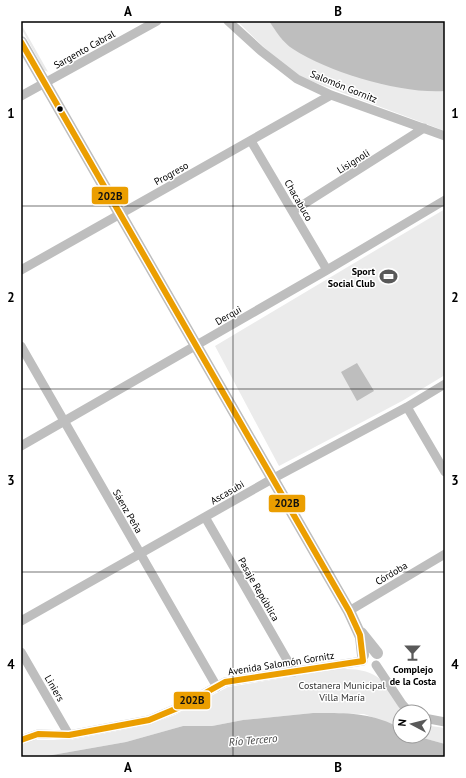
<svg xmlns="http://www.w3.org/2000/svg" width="466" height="778" viewBox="0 0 466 778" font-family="'PT Sans',sans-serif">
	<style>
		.green { fill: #ebebeb }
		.water { fill: #bebebe }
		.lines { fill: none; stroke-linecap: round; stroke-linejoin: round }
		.minor { stroke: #bebebe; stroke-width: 9 }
		.major { stroke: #bebebe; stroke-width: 12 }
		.bus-1-casing { stroke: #fff; stroke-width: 9 }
		.bus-1 { stroke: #eb9e00; stroke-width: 6 }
		.grid { fill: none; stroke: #000; stroke-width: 1; stroke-opacity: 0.55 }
		.bus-dot { fill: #000; stroke: #fff; stroke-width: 1.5 }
		.labels { text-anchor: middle; stroke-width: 3; stroke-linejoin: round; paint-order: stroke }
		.street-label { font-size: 10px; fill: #000; stroke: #fff }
		.poi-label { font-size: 10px; font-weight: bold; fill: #000; stroke: #fff; text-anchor: end }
		.park-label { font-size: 10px; fill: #323232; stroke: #fff }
		.water-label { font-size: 11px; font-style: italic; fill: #434343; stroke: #fff }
		.line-badge { stroke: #fff; stroke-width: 1.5 }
		.pale-badge-label { font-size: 11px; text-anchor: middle; font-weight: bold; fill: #111 }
		.neatline { fill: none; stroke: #000; stroke-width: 1.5 }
		.grid-label { font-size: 13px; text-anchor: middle; font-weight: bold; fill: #000 }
	</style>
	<rect width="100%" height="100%" fill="#fff"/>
	<path class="green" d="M237,21H269L282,39L401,87L445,91V131L303,78L279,62Z
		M21,24L47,70L48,72L44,70L21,28Z
		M445,209V375L402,401L279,466L215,346Z
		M340,669C379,668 385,681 402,712H400V728L364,714L313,713L243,720L212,726H183L126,742L41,757H21V745L31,740H70L148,725L175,715L228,687Z
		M424,725L445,728V744L416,736H424Z"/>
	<path class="water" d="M269,21H445V91C401,94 330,73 293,49C283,43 275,30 269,21Z
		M357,363L374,391L357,401L341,372Z
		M313,713C346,713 371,712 400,728V736H416L445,744V757H41L126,742L183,726H212L243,720Z"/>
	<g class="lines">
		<path class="minor" d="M228,21L261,51L297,79L331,95L445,136
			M21,96L157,21
			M251,141L327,270
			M293,211L424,128
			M21,270L331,95
			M21,346L217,687
			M407,407L445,472
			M21,446L327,270L445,200
			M205,517L294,672
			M349,611L445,554
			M21,621L272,479L407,407L445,384
			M21,652L69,735
			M376,665L402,704L409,712
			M424,718L445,722
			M21,740L38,734L69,735L149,720L180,707L225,682L363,661"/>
		<path class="major" d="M21,42L349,611L361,637L363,655
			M361,633L377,653"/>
		<defs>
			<path id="bus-1" d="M21,42L349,611L360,635L363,661L225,682L180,707L149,720L69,735L38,734L21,740"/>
		</defs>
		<use href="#bus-1" class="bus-1-casing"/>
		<use href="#bus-1" class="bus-1"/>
	</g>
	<path class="grid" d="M233,21V757M21,206H445M21,389H445M21,572H445"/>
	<defs>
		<symbol id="stadium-bare" viewBox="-9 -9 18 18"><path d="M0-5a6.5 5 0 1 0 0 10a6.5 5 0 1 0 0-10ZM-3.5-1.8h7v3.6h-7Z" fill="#595959" stroke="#fff" stroke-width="2.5" paint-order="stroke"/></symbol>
		<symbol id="bar-bare" viewBox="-9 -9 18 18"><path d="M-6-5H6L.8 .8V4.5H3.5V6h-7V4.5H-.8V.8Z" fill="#595959" stroke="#fff" stroke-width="2.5" paint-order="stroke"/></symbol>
	</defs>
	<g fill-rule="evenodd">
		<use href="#stadium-bare" x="376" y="264" width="25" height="25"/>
		<use href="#bar-bare" x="400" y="640" width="25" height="25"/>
	</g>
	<circle class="bus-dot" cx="60" cy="109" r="3.5"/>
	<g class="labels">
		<g class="street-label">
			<text transform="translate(84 49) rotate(-29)" y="4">Sargento Cabral</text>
			<text transform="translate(344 86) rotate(22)" y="4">Salomón Gornitz</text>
			<text transform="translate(353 161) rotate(-32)" y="4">Lisignoli</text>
			<text transform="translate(171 173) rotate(-29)" y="4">Progreso</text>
			<text transform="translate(299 200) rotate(60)" y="4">Chacabuco</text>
			<text transform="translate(228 315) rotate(-30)" y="4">Derqui</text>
			<text transform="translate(227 492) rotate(-30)" y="4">Ascasubi</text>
			<text transform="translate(128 511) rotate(60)" y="4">Sáenz Peña</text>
			<text transform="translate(391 573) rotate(-31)" y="4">Córdoba</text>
			<text transform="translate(259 589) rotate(60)" y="4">Pasaje República</text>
			<text transform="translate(281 663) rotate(-9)" y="4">Avenida Salomón Gornitz</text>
			<text transform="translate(55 688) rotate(60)" y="4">Liniers</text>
		</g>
		<g class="poi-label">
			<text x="375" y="275">Sport<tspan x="375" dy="12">Social Club</tspan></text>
			<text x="413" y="673" text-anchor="middle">Complejo<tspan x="413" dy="12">de la Costa</tspan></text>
		</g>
		<g class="park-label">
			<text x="342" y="689">Costanera Municipal<tspan x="342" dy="12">Villa María</tspan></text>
		</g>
		<g class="water-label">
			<text transform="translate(253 740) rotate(-5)" y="4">Río Tercero</text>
		</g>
	</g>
	<g class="line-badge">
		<rect x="91" y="186" width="38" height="19" rx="4" fill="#eb9e00"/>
		<rect x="268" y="494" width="38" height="19" rx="4" fill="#eb9e00"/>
		<rect x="173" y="691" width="38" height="19" rx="4" fill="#eb9e00"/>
	</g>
	<g class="pale-badge-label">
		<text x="110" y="200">202B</text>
		<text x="287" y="507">202B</text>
		<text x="192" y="704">202B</text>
	</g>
	<rect width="466" height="778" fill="none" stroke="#ffffff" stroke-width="44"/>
	<g transform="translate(412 724) rotate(277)"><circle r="19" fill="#ffffff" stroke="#999999"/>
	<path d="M0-3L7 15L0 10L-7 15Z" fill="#595959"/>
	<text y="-6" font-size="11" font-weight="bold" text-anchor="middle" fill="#000000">N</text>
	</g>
	<rect x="22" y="22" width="422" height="734" class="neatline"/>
	<g class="grid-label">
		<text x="128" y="16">A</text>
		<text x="338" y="16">B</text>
		<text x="11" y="118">1</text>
		<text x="455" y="118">1</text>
		<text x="11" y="302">2</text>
		<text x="455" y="302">2</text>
		<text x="11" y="485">3</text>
		<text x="455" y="485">3</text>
		<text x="11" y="669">4</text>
		<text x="455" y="669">4</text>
		<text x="128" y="772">A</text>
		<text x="338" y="772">B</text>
	</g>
</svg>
